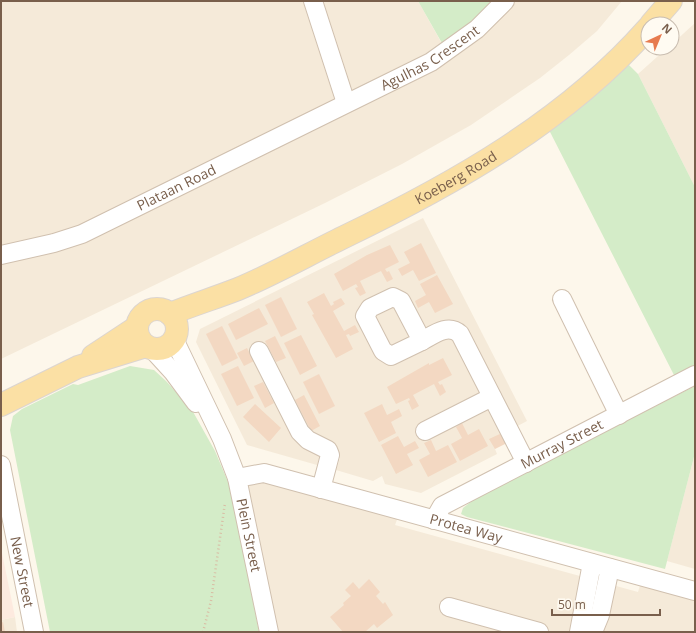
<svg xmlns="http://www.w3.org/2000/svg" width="696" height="633" viewBox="0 0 696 633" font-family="'Open Sans',sans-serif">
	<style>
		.residential { fill: #f5ead9 }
		.commercial { fill: #fdeadf }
		.green { fill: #d4ecc8 }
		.building { fill: #f3d8c2 }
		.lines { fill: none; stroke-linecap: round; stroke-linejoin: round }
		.minor-casing { stroke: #d0c0af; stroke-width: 20 }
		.major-casing { stroke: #dcd5d0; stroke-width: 24 }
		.path { stroke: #d9bca4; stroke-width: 2.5; stroke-dasharray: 1 3; stroke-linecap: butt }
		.minor { stroke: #fff; stroke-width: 18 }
		.major { stroke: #fbe0a4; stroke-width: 22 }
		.labels { text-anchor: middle; stroke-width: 3.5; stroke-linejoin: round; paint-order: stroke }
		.street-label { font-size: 14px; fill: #795f4c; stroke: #fffbf2 }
	</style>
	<rect width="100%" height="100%" fill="#fdf7eb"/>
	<path class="residential" d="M1,1H418L446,51L504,1H622L597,31L569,55L540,78L471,125L402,164L325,203L1,359Z
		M695,23V187L638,74L667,48H672V44Z
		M423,218L527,421L502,434L495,449L497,454L421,493L385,484L382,476L373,481L336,470L340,458L321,452L317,465L247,445L196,342L200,329Z
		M695,453V569L667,561Z
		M265,472L401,509L395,525L638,592L643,576L695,590V632H268L236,478Z
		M15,617L17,632H1V620Z"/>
	<path class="commercial" d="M1,548L15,617L1,620Z"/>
	<path class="green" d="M418,1H495L476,19L443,45Z
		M628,64L638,74L695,187V367L675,377L548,128Z
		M130,366L154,370L166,381L192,410L215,451L231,489L259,632H50L10,430L13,416L22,409L73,384L78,385Z
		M695,386V453L665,569L467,517L461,514L463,508L477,497Z"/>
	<path class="building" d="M421,243L436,273L419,281L413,270L402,276L398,269L410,263L404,252Z
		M390,245L399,262L385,269L387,272L389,271L393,279L387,282L381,271L360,281L366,293L360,296L355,288L358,287L356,284L343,291L334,274L367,255Z
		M437,275L453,304L435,313L429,302L418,308L415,301L426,295L420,284Z
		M324,293L331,306L334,304L333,302L341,298L345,304L333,311L344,331L355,325L359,332L350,336L349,334L346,335L353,349L336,358L312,315L314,314L307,302Z
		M281,297L297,329L281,337L265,305Z
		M259,308L268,324L236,340L228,324Z
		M222,326L238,358L222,366L206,334Z
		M301,335L317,366L300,375L284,343Z
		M275,336L286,358L276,362L265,341Z
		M247,348L254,361L244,366L237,353Z
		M443,358L452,375L438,382L440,385L442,384L446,392L440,396L434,384L413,395L419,406L412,410L408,401L410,400L409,398L396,404L387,387L429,363V365Z
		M238,366L254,398L237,406L221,374Z
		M319,374L335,406L319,414L303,382Z
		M263,382L274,403L265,408L254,386Z
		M304,395L320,426L311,431L295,400Z
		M255,404L281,428L269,442L243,417Z
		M382,404L387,415L399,409L402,416L391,422L396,433L379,442L364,413Z
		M462,423L468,435L479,429L488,446L460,461L451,444L462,438L456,427Z
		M502,433L507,443L495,449L489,439Z
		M398,436L404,447L415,441L419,448L407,454L413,465L396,474L381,445Z
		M431,440L436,451L448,445L457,462L428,477L419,460L430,454L424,443Z
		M369,579L380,592L376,596L383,604L385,602L393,615L377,628L374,624L365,632H343L330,617L344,605L343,603L351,596L345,590L353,582L359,589Z
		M3,622L5,632H1V623Z"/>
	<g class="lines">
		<defs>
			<g id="minor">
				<path d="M313,1L346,103"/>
				<path id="s1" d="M1,255L54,243L82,234L431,62L477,29L505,1"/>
				<path d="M393,297L401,301L422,341L391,356L383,351L365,316L370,308Z"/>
				<path d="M562,299L619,415"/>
				<path id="s2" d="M174,339L222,439L237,478L269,632"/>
				<path d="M422,341C433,335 448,323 460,334L526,463"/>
				<path d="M152,349L173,372L196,403"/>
				<path d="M259,351L300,432L308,440L328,450L330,455L321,489"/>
				<path d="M425,431L492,397"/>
				<path id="s3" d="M1,465L34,632"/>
				<path id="s4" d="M237,478L264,473L695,591"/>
				<path id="s5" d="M434,520L442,506L695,375"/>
				<path d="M449,607L539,632"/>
				<path d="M579,632L592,563"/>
				<path d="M593,632L600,615L610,568"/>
			</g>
			<g id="major">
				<path d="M651,24L671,1"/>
				<circle cx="157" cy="329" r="20"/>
				<path id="s6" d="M170,314C192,305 215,298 238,289C274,274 309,254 344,237C454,184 566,121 648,28"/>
				<path d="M93,356L137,327"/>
				<path d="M1,405L78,367L146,346"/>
			</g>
		</defs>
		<use href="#minor" class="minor-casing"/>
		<use href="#major" class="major-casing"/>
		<path class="path" d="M203,632L211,601L225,503"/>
		<use href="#minor" class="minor"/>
		<use href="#major" class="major"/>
	</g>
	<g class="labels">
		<g class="street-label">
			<text dy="5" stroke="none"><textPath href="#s1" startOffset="474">Agulhas Crescent</textPath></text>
			<text dy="5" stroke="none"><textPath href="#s6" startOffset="317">Koeberg Road</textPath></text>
			<text dy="5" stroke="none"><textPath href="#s1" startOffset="189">Plataan Road</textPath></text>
			<text dy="5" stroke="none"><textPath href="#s5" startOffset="151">Murray Street</textPath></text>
			<text dy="5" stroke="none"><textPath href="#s4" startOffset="237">Protea Way</textPath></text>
			<text dy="5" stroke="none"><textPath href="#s2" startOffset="211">Plein Street</textPath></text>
			<text dy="5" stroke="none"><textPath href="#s3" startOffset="109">New Street</textPath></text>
		</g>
	</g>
	<rect width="696" height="633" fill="none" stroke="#795f4c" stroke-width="4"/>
	<g transform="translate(660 36) rotate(44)"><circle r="19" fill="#fffbf2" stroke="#c9bdb0"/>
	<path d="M0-3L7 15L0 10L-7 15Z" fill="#e77b4f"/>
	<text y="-6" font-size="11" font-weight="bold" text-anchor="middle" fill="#795f4c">N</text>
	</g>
	<path d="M552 609v6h108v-6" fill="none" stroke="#795f4c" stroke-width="2"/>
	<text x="558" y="609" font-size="12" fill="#795f4c" stroke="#fffbf2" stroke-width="3" paint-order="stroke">50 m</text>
</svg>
